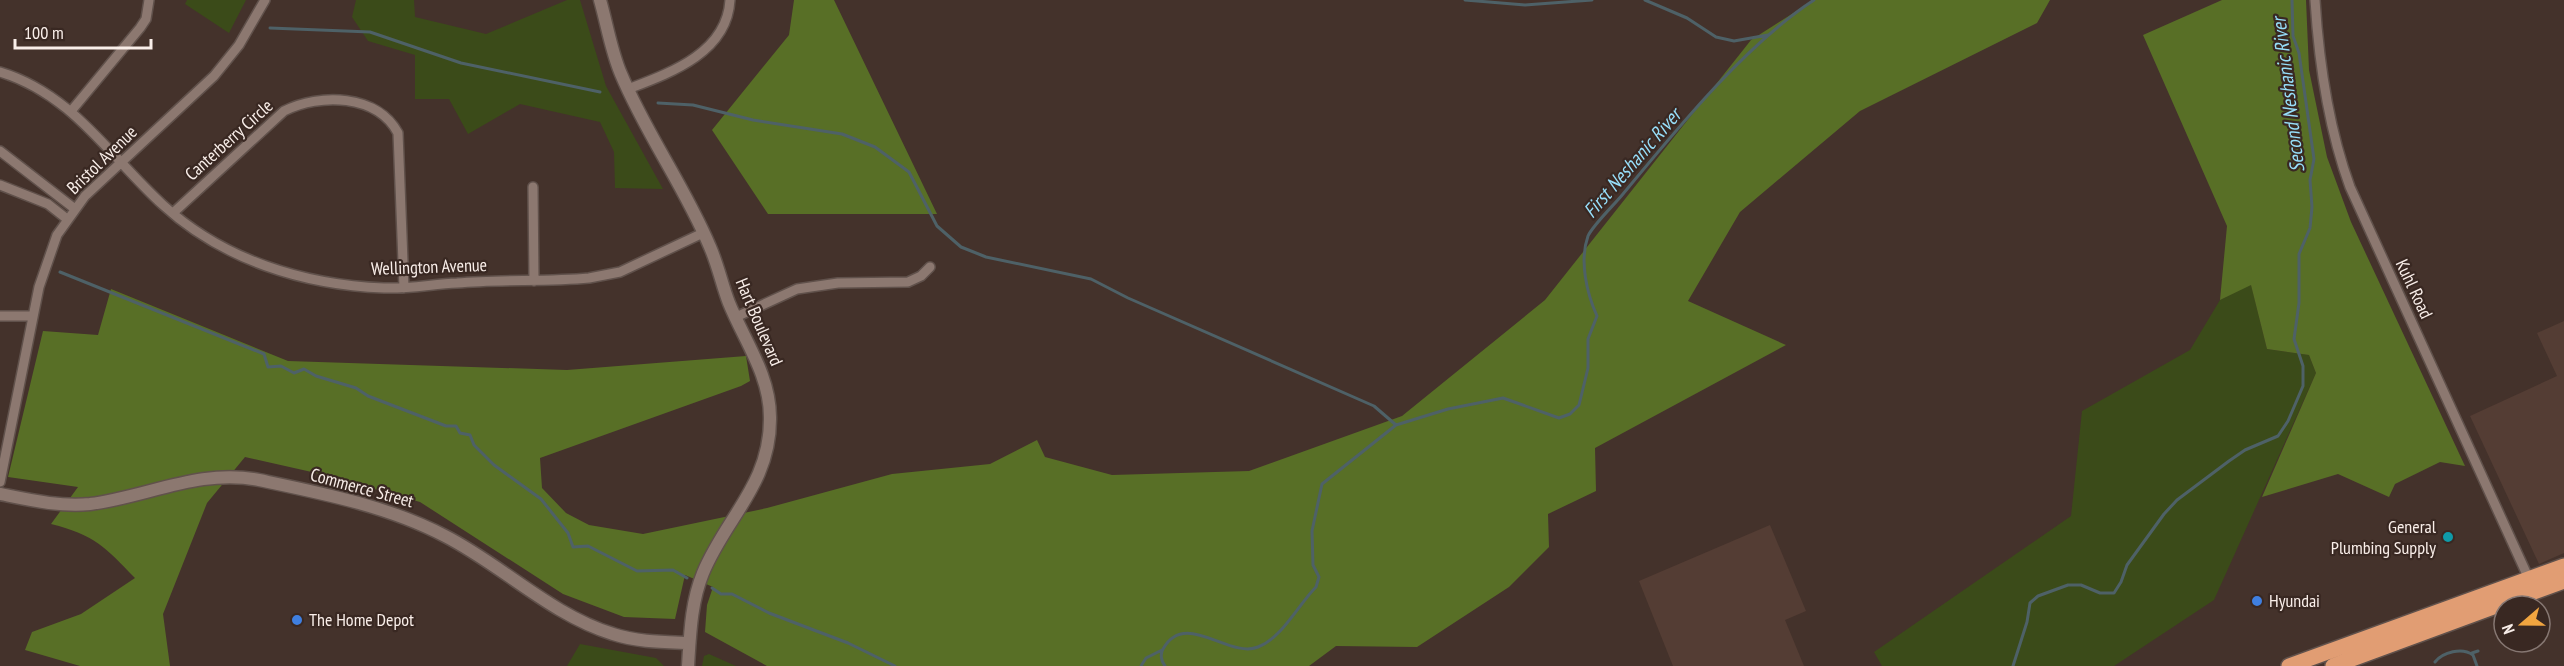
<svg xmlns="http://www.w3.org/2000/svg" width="2564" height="666" viewBox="0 0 2564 666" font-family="'PT Sans Narrow',sans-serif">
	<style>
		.built { fill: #543d34 }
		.green { fill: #3b4b19 }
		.forest { fill: #586f26 }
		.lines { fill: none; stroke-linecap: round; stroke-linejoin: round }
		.stream { stroke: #4e6167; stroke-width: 3 }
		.minor-casing { stroke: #60514b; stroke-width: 12 }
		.tertiary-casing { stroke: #60514b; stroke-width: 15 }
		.trunk-casing { stroke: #60514b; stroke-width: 18 }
		.minor { stroke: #8c7870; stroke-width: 9 }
		.tertiary { stroke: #8c7870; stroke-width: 12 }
		.trunk { stroke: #e19d73; stroke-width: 15 }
		.culture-dot { fill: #0f9aa8; stroke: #392822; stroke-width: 2 }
		.shop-dot { fill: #3f7fe0; stroke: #392822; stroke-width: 2 }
		.labels { text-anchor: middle; stroke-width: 4.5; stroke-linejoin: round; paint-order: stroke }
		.street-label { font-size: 18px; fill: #f9eee9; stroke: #392822 }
		.poi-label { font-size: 18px; fill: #f9eee9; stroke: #392822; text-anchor: start }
		.water-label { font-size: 20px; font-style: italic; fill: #97def9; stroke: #392822 }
	</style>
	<rect width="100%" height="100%" fill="#44322b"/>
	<path class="built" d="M2564,321V553L2539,564L2470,416L2557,376L2537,333Z
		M1770,525L1806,611L1785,620L1804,666H1673L1639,581Z"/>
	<path class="green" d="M187,0H246L229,33L185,4Z
		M356,0H414L415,17L486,34L567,0H580L606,86L663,189L615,188L614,152L600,122L520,104L468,134L449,99H415V55L368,41L352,17Z
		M2251,284L2267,349L2309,355L2316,373L2214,600L2114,666H1882L1874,652L2071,516L2082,411L2190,350L2220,300Z
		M580,644L656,658L664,666H567Z
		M709,654L736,666H702L704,656Z"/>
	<path class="forest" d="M794,0H834L937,214H768L712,130L789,35Z
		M1814,0H2050L2037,23L1860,111L1740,212L1688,301L1786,345L1595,448L1596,491L1548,514L1549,547L1509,587L1417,647L1336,646L1309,666H767L705,632L707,605L713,587L685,575L675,619L624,617L563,594L420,502L325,475L245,457L207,503L163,614L170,666H80L25,650L32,632L81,614L135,578C105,547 95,535 51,524L78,487L8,477L43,331L98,335L111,289L288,361L567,370L746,356L750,381L741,386L540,458L542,488L566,513L589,525L643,534L767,508L892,474L990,464L1037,440L1045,457L1112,475L1249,471L1402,416L1545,300L1751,40Z
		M2222,0H2306L2309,70L2327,157L2351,222L2465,466L2440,462L2395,484L2389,497L2338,474L2262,497L2316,373L2309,355L2267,349L2251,285L2220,300L2227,226L2143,35Z"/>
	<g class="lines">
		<path class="stream" d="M1465,0L1525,5L1592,0
			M1645,0L1687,18L1716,37L1734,41L1768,35
			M270,28L370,32L461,63L600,92
			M658,103L693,105L753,120L842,134L875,147L909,172L937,226L961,247L986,257L1091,279L1128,298L1374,406L1396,425
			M60,272L264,354L268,367L281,366L294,373L304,369L316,376L356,388L368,396L446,426H456L460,433L470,435L474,445L494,465L541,499L568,533L573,547L588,546L637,571L673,570L687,578
			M712,588L721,594H732L769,613L848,643L895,666
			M2472,653L2478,651
			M2435,662C2443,652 2462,647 2473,655L2477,666
			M1141,666L1146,658L1162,650
			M1165,666C1161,661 1160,654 1163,649C1185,609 1229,659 1258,647C1282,638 1298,605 1316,587L1319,577L1313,565L1312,531L1322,484L1396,425L1448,409L1503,398L1559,418L1570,414L1579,405L1588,368V339L1597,316C1587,294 1579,261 1588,236C1593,225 1614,205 1623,194C1676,130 1745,45 1814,0
			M2013,666L2027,622L2030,603L2038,596L2068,585H2081L2100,593H2114L2121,582L2127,565L2164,514L2177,500L2229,461L2245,450L2278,436L2288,421L2303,386V366L2294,339L2299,303V254L2310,228L2312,207L2310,180L2314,159L2299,53L2293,36L2292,0"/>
		<defs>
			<path id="minor" d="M2315,0C2319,64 2328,127 2350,187L2529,579
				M0,72C73,94 110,157 163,205C223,260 304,285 384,288C409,289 433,284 457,283C501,279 545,282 589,278L620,272L703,233
				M628,89C670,73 727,53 730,0
				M72,110L140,28L146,19L149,0
				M0,151L75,209
				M0,185L48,204L67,219
				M533,187L534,281
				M173,213L284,111C320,93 377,94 398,133L404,288
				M0,316H33
				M736,317L797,289L838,283L908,282L921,276L930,267
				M0,482L39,287L57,235L85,196L214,76L239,45L265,0"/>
			<path id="tertiary" d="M600,0C607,24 611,51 621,74C646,134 685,187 710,247C718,265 722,285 729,303C744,340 770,375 770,417C771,484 726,517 703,573C691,602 690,635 688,666
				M0,494C30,500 60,507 90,504C147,497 200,468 259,480C321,493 388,506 445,536C502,565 551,615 613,634C637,642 664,642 689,643"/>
			<path id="trunk" d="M2289,666L2564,566
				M2333,666L2564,581"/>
		</defs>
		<use href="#minor" class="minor-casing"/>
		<use href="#tertiary" class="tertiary-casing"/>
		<use href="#trunk" class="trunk-casing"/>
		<use href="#minor" class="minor"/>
		<use href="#tertiary" class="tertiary"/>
		<use href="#trunk" class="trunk"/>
	</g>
	<circle class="culture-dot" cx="2448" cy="537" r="6"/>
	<g class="shop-dot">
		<circle cx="2257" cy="601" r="6"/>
		<circle cx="297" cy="620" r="6"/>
	</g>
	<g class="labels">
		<g class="street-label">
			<text transform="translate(229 140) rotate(-42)" y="6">Canterberry Circle</text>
			<text transform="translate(102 160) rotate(-44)" y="6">Bristol Avenue</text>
			<text transform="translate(429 267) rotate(-2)" y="6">Wellington Avenue</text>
			<text transform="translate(2414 289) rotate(65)" y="6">Kuhl Road</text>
			<text transform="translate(759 322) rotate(67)" y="6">Hart Boulevard</text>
			<text transform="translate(362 488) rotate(15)" y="6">Commerce Street</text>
		</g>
		<g class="poi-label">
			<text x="2436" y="533" text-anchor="end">General<tspan x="2436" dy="21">Plumbing Supply</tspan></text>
			<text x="2269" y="607">Hyundai</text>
			<text x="309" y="626">The Home Depot</text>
		</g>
		<g class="water-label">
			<text transform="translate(2288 95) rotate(-97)" y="7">Second Neshanic River</text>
			<text transform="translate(1632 163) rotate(-49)" y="7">First Neshanic River</text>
		</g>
	</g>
	<g transform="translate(2522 624) rotate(250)"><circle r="28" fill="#392822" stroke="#867772" stroke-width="1.5"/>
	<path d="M0-4.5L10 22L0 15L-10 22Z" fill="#f1a540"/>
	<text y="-9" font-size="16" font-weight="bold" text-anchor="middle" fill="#f9eee9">N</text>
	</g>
	<path d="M15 39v9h136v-9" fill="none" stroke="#f9eee9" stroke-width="3"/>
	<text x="24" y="39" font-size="18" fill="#f9eee9" stroke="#392822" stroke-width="4.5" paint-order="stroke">100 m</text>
</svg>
